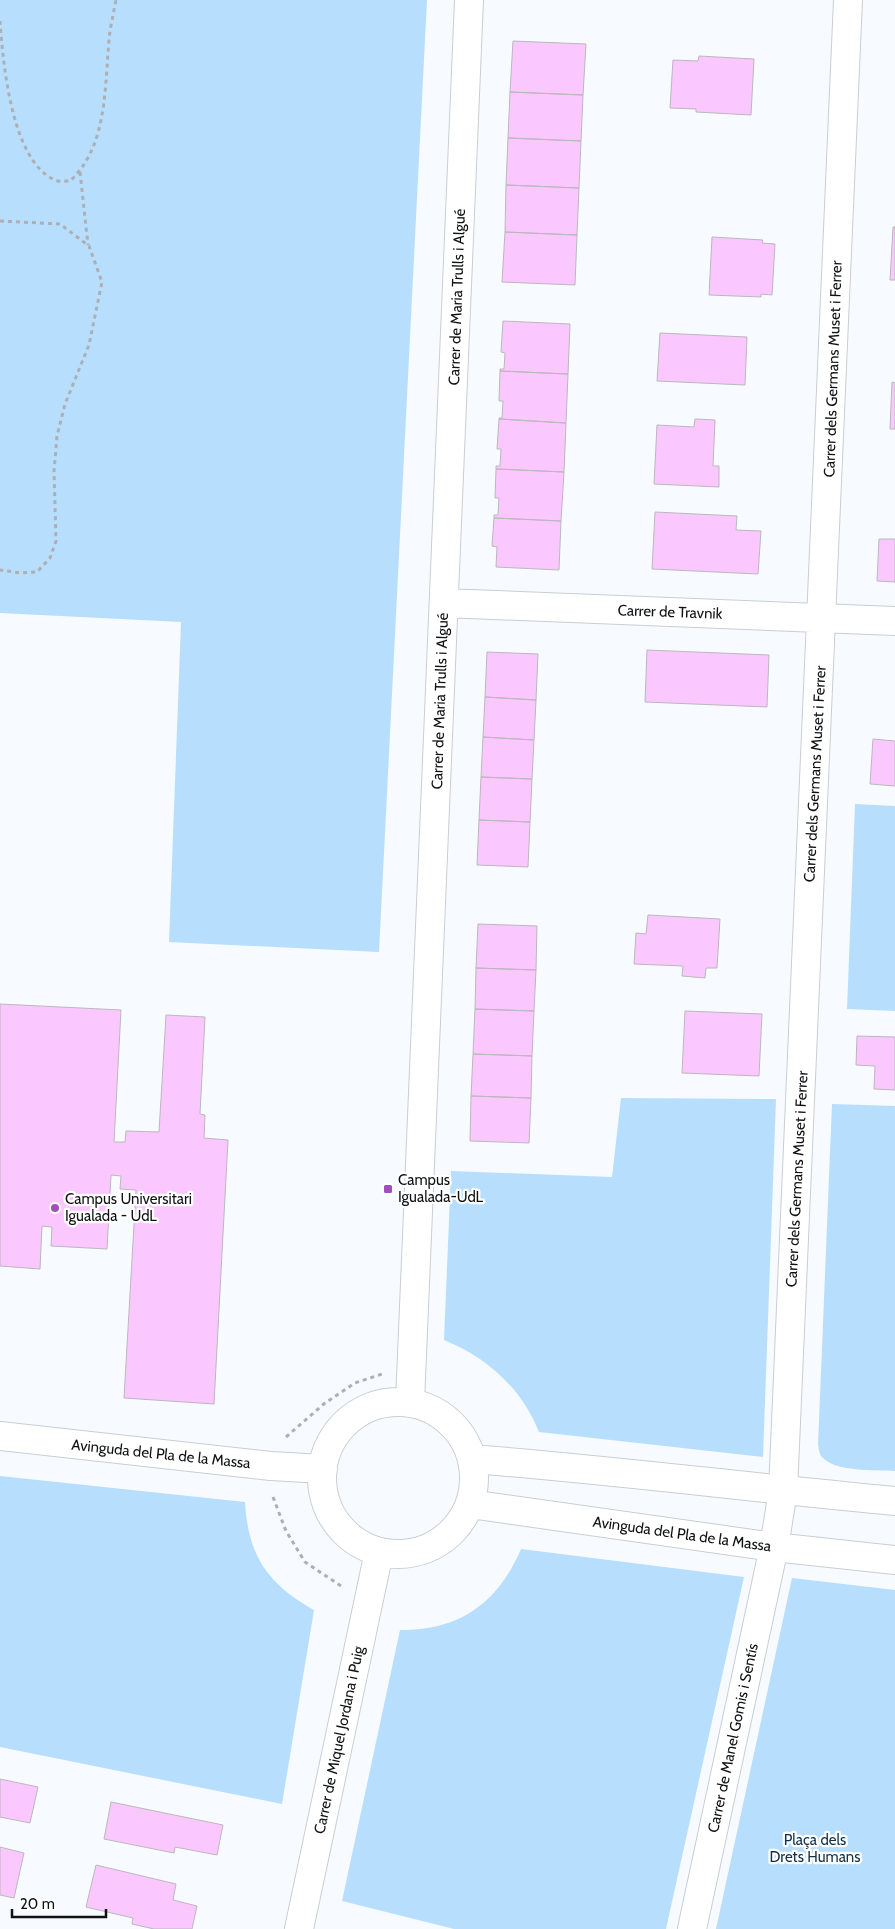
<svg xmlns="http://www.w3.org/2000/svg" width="895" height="1929" viewBox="0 0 895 1929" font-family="Cabin,sans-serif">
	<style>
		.green { fill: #b8defe }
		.building { fill: #fac8ff; stroke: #bcb7bc }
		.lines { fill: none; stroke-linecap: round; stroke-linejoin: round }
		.street-casing { stroke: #c8ced2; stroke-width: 30 }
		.path { stroke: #acafb3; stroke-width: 3; stroke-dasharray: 4 4; stroke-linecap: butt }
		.street { stroke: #fff; stroke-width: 28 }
		.poi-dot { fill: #a14fbe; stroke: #fff; stroke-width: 2 }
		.labels { text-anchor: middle; stroke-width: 4.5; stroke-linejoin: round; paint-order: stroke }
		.street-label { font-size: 15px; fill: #0f1113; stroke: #fff }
		.poi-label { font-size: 15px; fill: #0f1113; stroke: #fff; text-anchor: start }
		.park-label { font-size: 15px; fill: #113149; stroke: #fff }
	</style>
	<rect width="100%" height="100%" fill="#f7fbff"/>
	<path class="green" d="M0,0H427L379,952L169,942L181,622L0,613Z
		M855,804L895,806V1011L847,1009Z
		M621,1098L776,1099L763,1457L539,1432C521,1388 488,1358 444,1340L451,1171L612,1177Z
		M832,1104L895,1106V1471C876,1470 834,1472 822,1457C819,1454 819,1449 818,1445Z
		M0,1476L245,1502C248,1555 267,1584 314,1610L282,1804L0,1747Z
		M521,1549L744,1577L666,1929H454L342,1901L400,1630C459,1631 498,1603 521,1549Z
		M792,1578L895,1590V1929H716Z"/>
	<path class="building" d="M513,41L586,44L583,95L510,92Z
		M699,56L754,59L751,115L696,112V109L670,108L673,60L698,61Z
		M510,92L583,95L581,141L508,138Z
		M508,138L581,141L579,188L506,185Z
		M506,185L579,188L577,235L505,232Z
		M893,227H895V280H890Z
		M505,232L577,235L575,285L502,282Z
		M712,237L763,240L762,243L775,244L772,295L761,294V297L709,295Z
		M503,321L570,324L568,374L500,371V369H504L505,353L501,352Z
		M660,333L747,337L745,385L657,381Z
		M500,371L568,374L566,423L499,419V418H502L503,401H499Z
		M892,382L895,383V429H890Z
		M499,419L566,423L564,472L496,469V466H500L501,449H497Z
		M695,419L715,420L713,466H719V487L654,484L657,425L694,427Z
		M496,469L564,472L561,521L494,518V515H498L499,498H495Z
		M655,512L737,516L736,530L761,531L758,574L652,569Z
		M494,518L561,521L559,570L496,567L497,547L492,546Z
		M879,539H895V582L877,581Z
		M647,650L769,655L767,707L645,702Z
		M487,652L538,654L536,700L485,697Z
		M485,697L536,700L534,740L483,737Z
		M483,737L534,740L532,779L481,777Z
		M873,739L895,741V786L870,784Z
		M481,777L532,779L530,822L479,820Z
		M479,820L530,822L528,867L477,865Z
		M648,915L720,919L717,968H706L705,978L682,976L683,966L634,964L636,933L646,934Z
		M478,924L537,926L536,970L476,968Z
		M476,968L536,970L534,1011L475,1009Z
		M0,1004L121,1010L114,1142H125L126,1131L159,1132L166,1015L205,1017L200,1114L205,1115L204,1138L228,1140L214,1404L124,1398L136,1190L120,1189L121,1176L111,1175L107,1249L51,1246L52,1227L42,1226L40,1269L0,1266Z
		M475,1009L534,1011L532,1056L473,1054Z
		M685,1011L762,1014L759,1076L682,1073Z
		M857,1036L895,1037V1090L874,1089L875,1066L856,1065Z
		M473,1054L532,1056L531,1098L471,1096Z
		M471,1096L531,1098L529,1143L470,1141Z
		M0,1779L38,1787L30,1823L0,1817Z
		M111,1802L223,1825L217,1855L175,1847L174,1853L104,1839Z
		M0,1847L24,1853L14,1898L0,1895Z
		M96,1865L176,1884L173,1900L197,1906L192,1929H154L132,1924L133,1918L86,1907Z"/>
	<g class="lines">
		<defs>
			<path id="street" d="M444,603L895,621
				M410,1402L469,0
				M322 1478a76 76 0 1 1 152 0a76 76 0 1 1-152 0Z
				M0,1436L271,1466L323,1469
				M472,1459C613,1470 754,1488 895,1501
				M470,1504L774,1547L895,1560
				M299,1929L379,1552
				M692,1929L774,1547L783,1491L848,0"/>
		</defs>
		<use href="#street" class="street-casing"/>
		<path class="path" d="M0,21C3,62 11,161 55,180C59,182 65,181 70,181C110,144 104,80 110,31C112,20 114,10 116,0
			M80,172L88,245
			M0,221L60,224L89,246L102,282L89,345L65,404L57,436L54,471L56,541L50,558L37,572L21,573L0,570
			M286,1437L325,1403L355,1383L382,1374
			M273,1497L286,1531L305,1562L341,1586"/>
		<use href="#street" class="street"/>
	</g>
	<g class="poi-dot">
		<rect x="383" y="1184" width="10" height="10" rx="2.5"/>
		<circle cx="55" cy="1208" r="5"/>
	</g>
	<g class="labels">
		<g class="street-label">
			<text transform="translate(457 297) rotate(-88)" y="5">Carrer de Maria Trulls i Algué</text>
			<text transform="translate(833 369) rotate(-88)" y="5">Carrer dels Germans Muset i Ferrer</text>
			<text transform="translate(670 612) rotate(2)" y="5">Carrer de Travnik</text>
			<text transform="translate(440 701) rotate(-88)" y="5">Carrer de Maria Trulls i Algué</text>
			<text transform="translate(815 774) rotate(-87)" y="5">Carrer dels Germans Muset i Ferrer</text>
			<text transform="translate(797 1179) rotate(-87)" y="5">Carrer dels Germans Muset i Ferrer</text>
			<text transform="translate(161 1454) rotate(6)" y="5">Avinguda del Pla de la Massa</text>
			<text transform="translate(682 1534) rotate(8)" y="5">Avinguda del Pla de la Massa</text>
			<text transform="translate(733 1738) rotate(-78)" y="5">Carrer de Manel Gomis i Sentís</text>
			<text transform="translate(339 1740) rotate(-78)" y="5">Carrer de Miquel Jordana i Puig</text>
		</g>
		<g class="poi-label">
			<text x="398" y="1185">Campus<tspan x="398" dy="17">Igualada-UdL</tspan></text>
			<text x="65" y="1204">Campus Universitari<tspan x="65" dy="17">Igualada - UdL</tspan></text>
		</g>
		<g class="park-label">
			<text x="815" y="1845">Plaça dels<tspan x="815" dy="17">Drets Humans</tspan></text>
		</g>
	</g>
	<path d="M12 1909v8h94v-8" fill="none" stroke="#0f1113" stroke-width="2.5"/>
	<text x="20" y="1909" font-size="15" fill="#0f1113" stroke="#ffffff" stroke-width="4" paint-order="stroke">20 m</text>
</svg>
